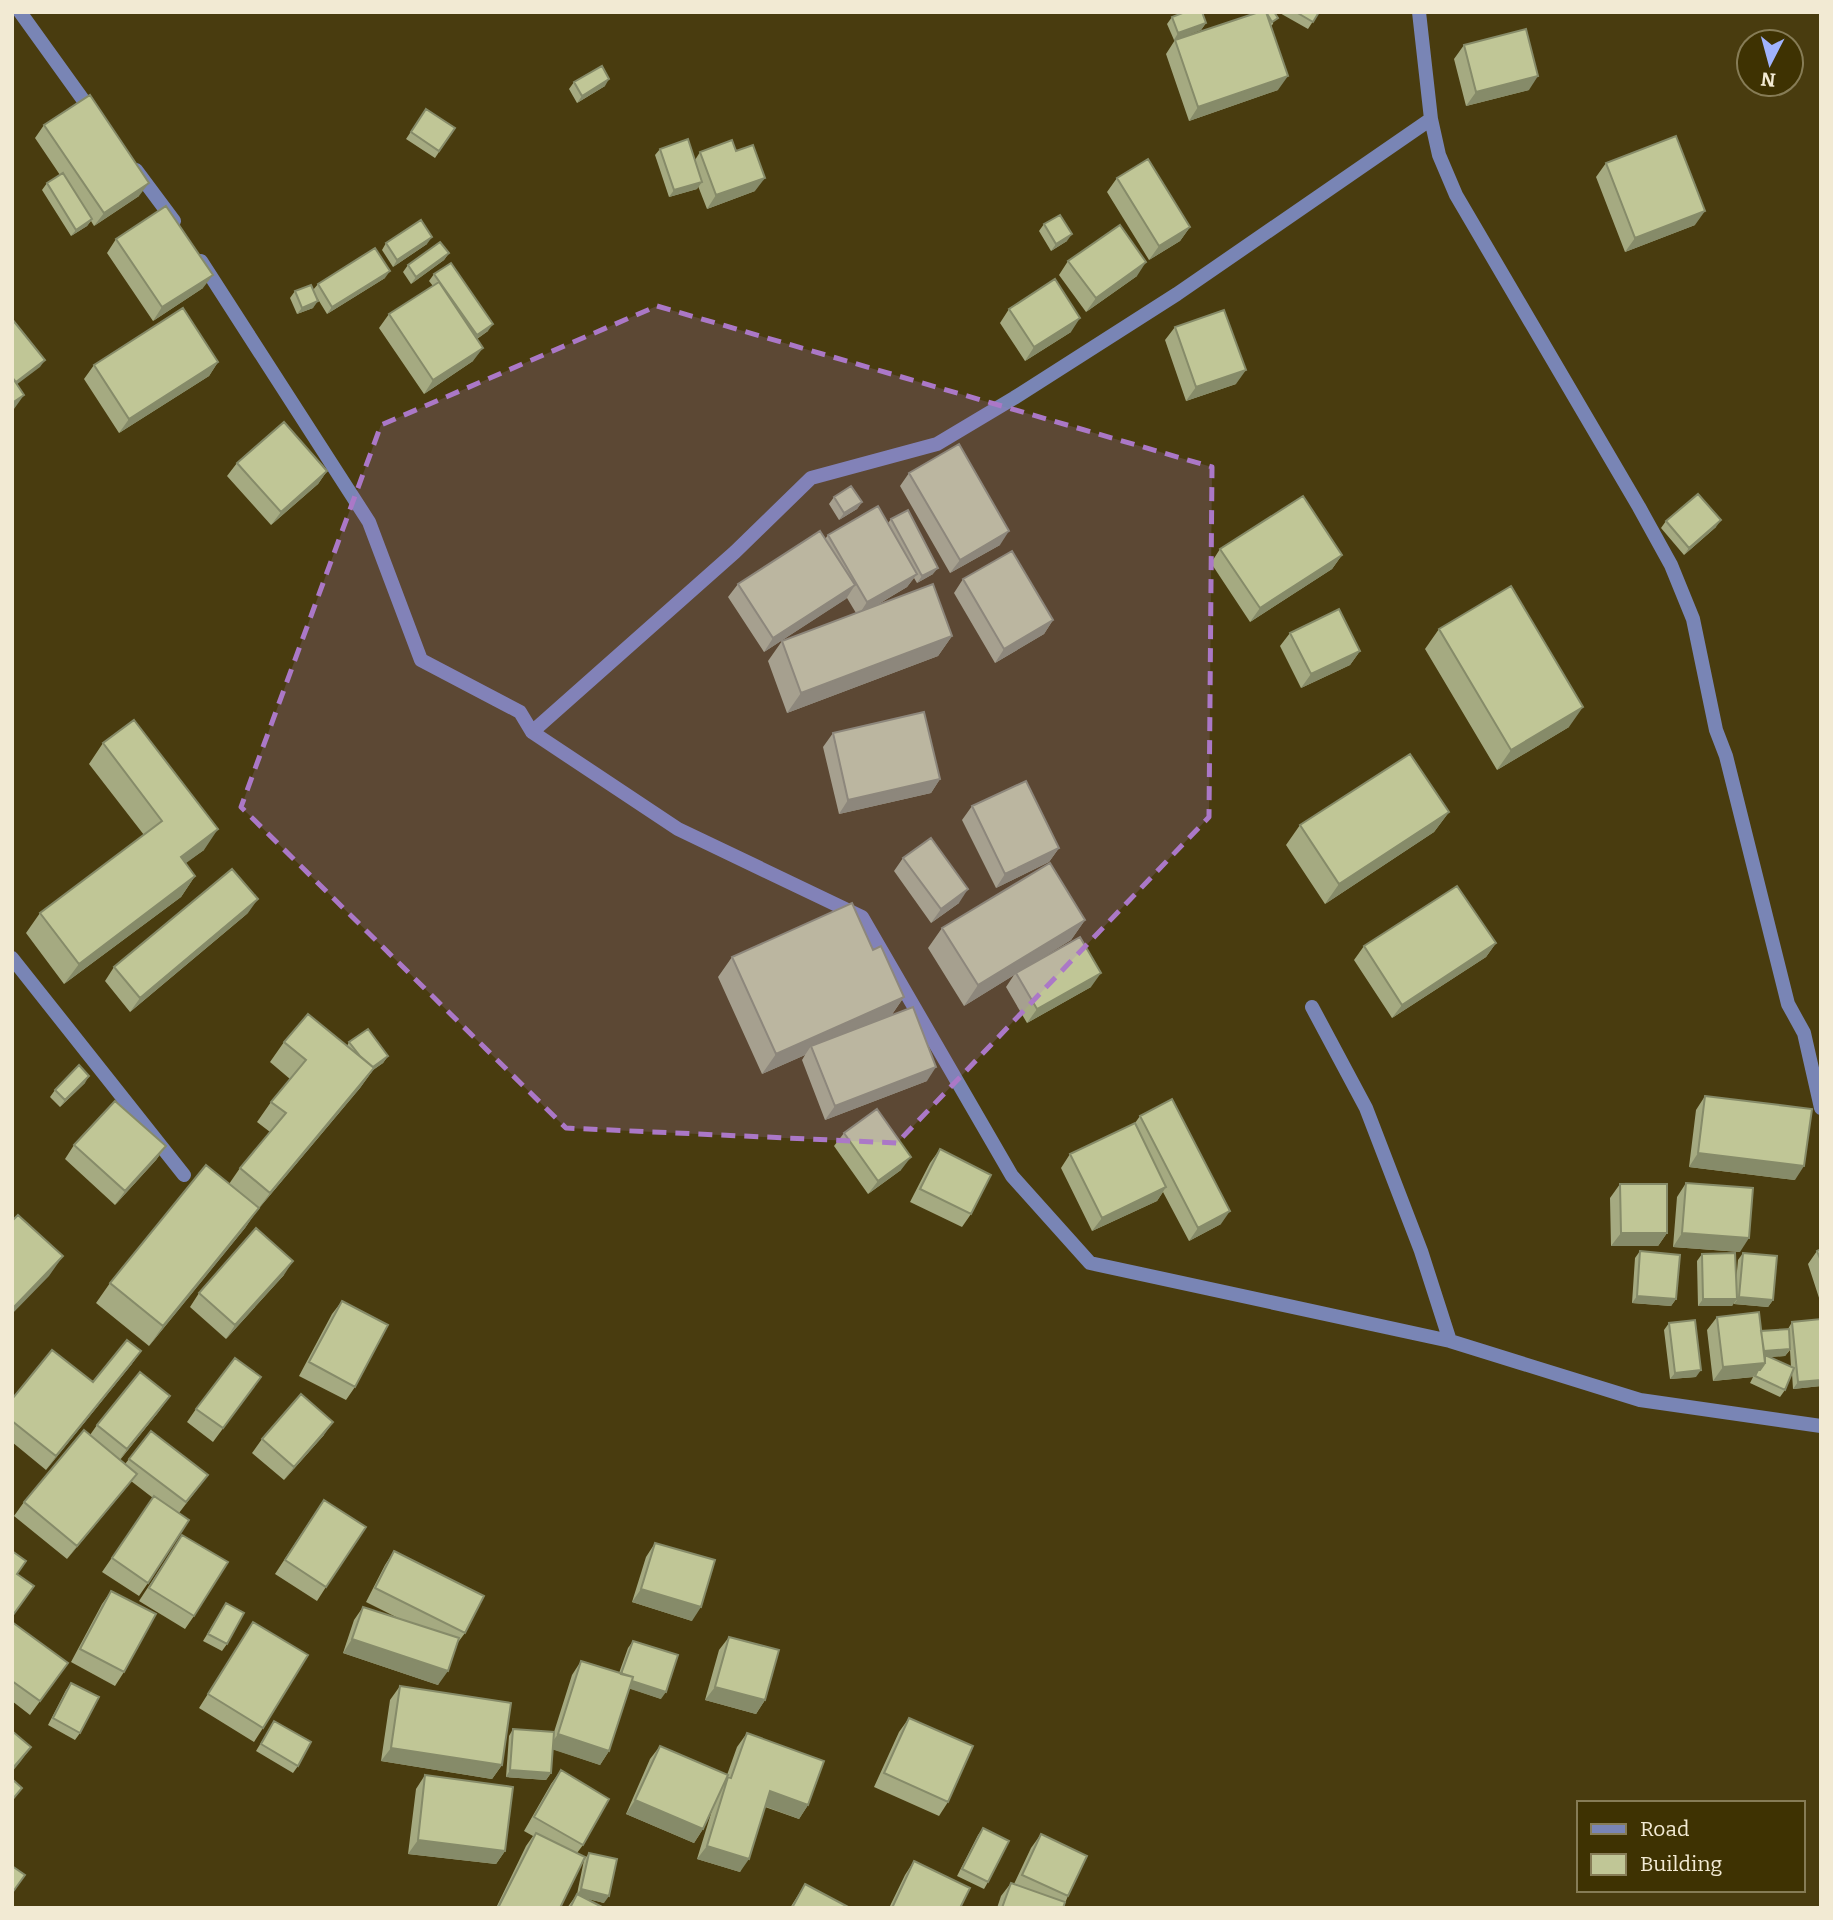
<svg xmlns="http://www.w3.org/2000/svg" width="1833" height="1920" viewBox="0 0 1833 1920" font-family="Bitter,serif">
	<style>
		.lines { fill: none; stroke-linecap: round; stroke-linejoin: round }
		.minor { stroke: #7985b5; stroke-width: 14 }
		.wall { fill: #a5aa81; fill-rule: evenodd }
		.shaded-wall { fill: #868b69 }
		.building { fill: #c0c696; stroke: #868b69; stroke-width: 2 }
		.marked { fill: #ab78c7; fill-opacity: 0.2; stroke: #ab78c7; stroke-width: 5; stroke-dasharray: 14 9; stroke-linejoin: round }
	</style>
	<rect width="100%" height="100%" fill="#493c0f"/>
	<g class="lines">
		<path class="minor" d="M20,12L94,115
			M1419,12L1431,119L1439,155L1456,195L1639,507L1671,565L1693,619L1716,730L1726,756L1788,1004L1804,1033L1821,1108
			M136,170L174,221
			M201,261L369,522L421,660L520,712L532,732L735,552L811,478L937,444L1014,398L1177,294L1431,119
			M532,732L678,829L862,917L1012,1176L1090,1263L1450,1341L1640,1400L1821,1426
			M12,958L184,1175
			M1312,1007L1366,1108L1421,1251L1450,1341"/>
	</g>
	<path class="wall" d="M1255,12H1274L1273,24L1271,26L1278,90L1189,121L1166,54L1175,40L1256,13Z
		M1278,12H1319L1308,29Z
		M1172,17L1206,23L1201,30L1174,40L1167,24Z
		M1464,45L1529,90L1466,106L1454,59Z
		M574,82L605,86L577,103L569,89Z
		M426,109L455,128L435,158L406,139Z
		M44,125L139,196L94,226L91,221L87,226L71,236L42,190L47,183L60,175L35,138Z
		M660,149L695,160L700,152L755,191L707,209L698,186L697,189L669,197L655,155Z
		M1606,163L1695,225L1625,252L1596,177Z
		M1117,178L1190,227L1180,241L1149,260L1107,192Z
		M1044,224L1067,241L1051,251L1039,231Z
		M116,239L203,288L153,321L107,253Z
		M386,243L427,244L393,267L382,250Z
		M449,253L444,260L411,284L403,272L408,265Z
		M1068,261L1137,276L1086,312L1059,275Z
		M434,274L488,331L477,339L473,361L424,394L379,328L389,314L433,286L429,281Z
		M385,278L327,314L316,296L313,308L297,314L290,298L295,291L313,290L318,284Z
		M1009,309L1071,332L1025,361L1000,323Z
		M1175,327L1236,384L1186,401L1165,340Z
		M218,362L209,376L119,433L84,379L94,365Z
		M237,463L327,471L318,484L271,525L227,476Z
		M909,473L1000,545L950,573L900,486Z
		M834,497L862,502L857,509L839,520L829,504Z
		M891,519L933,574L917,583L914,578L907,587L877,605L952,636L938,656L787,713L768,661L782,641L856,613L847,598L764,652L728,597L738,584L825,539L828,535L888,523Z
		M1666,521L1716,527L1684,555L1661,528Z
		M1220,549L1342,555L1332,569L1250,622L1211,563Z
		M963,579L1053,620L1044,634L995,663L954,593Z
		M1439,629L1569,727L1497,770L1425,649Z
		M1290,633L1360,651L1350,665L1301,688L1280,646Z
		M833,733L940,779L931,793L839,814L823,747Z
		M103,743L204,850L185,863L195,876L181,897L64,984L26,933L40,913L144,835L89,764Z
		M972,806L1059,848L1049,862L996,888L962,820Z
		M1449,812L1434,832L1325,904L1286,845L1300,825Z
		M903,858L959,903L931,923L894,871Z
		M248,913L130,1012L105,981L114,967Z
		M1085,920L1071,940L1035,962L1091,987L1027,1023L1006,987L1014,975L964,1006L928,948L942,928Z
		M1496,943L1486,957L1392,1018L1354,960L1364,946Z
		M873,950L904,997L891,1016L927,1081L825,1120L802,1060L805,1055L762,1074L718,977L732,957Z
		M284,1042L347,1046L349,1042L388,1056L383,1063L373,1070L360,1088L255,1213L245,1228L149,1346L96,1303L110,1283L229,1184L240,1168L270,1132L257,1122L271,1102L290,1079L270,1062Z
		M85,1083L60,1107L50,1097L55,1090Z
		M1705,1096L1795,1180L1689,1167L1696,1110Z
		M1140,1116L1221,1224L1189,1241L1163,1192L1157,1201L1092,1231L1061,1168L1070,1154L1135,1123Z
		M844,1133L901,1170L868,1194L834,1146Z
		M74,1145L166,1146L156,1160L115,1205L65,1159Z
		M940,1149L971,1214L962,1227L910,1202L930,1163Z
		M1686,1183L1740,1252L1673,1247L1677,1197Z
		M1620,1184L1667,1233L1658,1246H1611L1610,1198Z
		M1821,1249V1304L1808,1264L1817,1251Z
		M1640,1251L1676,1299L1671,1306L1632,1303L1635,1258Z
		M1743,1253L1773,1300L1768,1307L1734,1304V1302L1732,1306H1698L1697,1261L1702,1254L1736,1282L1738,1260Z
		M284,1275L226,1339L190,1307L199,1293Z
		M342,1301L355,1387L346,1400L299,1376L332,1314Z
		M1717,1317L1761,1331L1788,1329L1792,1322L1821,1386L1793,1389L1792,1373L1785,1390L1780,1397L1750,1383L1753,1377L1713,1381L1707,1330ZM1790,1350L1791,1367L1769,1357L1785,1356Z
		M1669,1323L1696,1377L1670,1379L1664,1330Z
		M141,1351L131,1365L46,1470L12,1442V1399L93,1382Z
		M261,1377L213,1442L187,1422L196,1409Z
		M160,1410L120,1460L125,1464L151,1431L208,1475L179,1513L148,1583L139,1596L102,1572L153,1498L131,1481L67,1559L14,1516L24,1502L90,1435L97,1425Z
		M324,1435L284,1480L252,1453L262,1439Z
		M315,1513L326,1587L317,1601L275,1574Z
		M182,1535L194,1616L185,1629L139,1601Z
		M655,1543L692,1621L632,1602L646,1557Z
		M394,1551L465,1633L456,1645L438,1685L343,1653L354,1620L363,1607L398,1618L366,1602L385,1565Z
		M111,1591L124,1672L115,1686L71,1662L102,1604Z
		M226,1603L227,1644L222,1651L203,1641Z
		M12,1622L68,1663L30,1715L12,1701Z
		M253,1622L263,1728L254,1742L199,1708Z
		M729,1637L765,1700L756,1714L705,1700L719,1650Z
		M633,1641L661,1699L629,1688L609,1751L600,1765L553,1749L551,1773L546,1780L506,1777L509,1736L513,1729L554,1732L572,1675L581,1661L619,1673L628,1648Z
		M71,1683L80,1733L75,1740L48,1725L66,1690Z
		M400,1686L502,1765L492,1779L381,1761L390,1700Z
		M909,1718L948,1802L939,1816L874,1787L899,1732Z
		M274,1721L298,1766L293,1773L256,1751Z
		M747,1733L808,1805L799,1819L765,1807L740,1872L697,1859L713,1807L703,1829L694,1843L626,1814L650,1759L660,1746L727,1775L737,1747Z
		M561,1770L583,1845L577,1853L560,1908H496L526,1846L533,1836L524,1831L551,1784Z
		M425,1775L505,1851L496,1864L408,1854L416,1789Z
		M983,1828L988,1882L984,1889L957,1876L978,1835Z
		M1041,1834L1068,1896L1063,1908H997L1001,1896L1011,1883L1014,1884L1031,1848Z
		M589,1853L604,1903L585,1898L604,1908H567L577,1894L584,1860Z
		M914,1861L960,1908H889L905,1875Z
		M805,1884L850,1908H790Z"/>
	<path class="shaded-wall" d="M1206,23L1201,30L1174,40L1178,33Z
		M1288,76L1278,90L1189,121L1198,107Z
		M1538,76L1529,90L1466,106L1476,92Z
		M609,79L605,86L577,103L582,96Z
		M765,178L755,191L707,209L716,195Z
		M702,182L697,189L669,197L674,190Z
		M149,183L139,196L94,226L104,213Z
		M1705,211L1695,225L1625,252L1635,238Z
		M92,219L87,226L71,236L76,230Z
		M1190,227L1180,241L1149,260L1159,246Z
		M1072,234L1067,241L1051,251L1056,244Z
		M432,237L427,244L393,267L397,260Z
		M449,253L444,260L411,284L416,277Z
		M1146,262L1137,276L1086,312L1096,298Z
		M390,271L385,278L327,314L332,307Z
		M213,275L203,288L153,321L162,307Z
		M318,301L313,308L297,314L302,308Z
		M1080,318L1071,332L1025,361L1034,347Z
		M493,324L488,331L472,342L477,335Z
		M483,348L473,361L424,394L433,380Z
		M45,360L40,367L12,388L16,382Z
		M218,362L209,376L119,433L129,419Z
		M1246,370L1236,384L1186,401L1196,387Z
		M24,395L14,409L12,410V403Z
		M327,471L318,484L271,525L281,512Z
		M862,502L857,509L839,520L844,513Z
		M1721,520L1716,527L1684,555L1689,548Z
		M1009,531L1000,545L950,573L960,560Z
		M1342,555L1332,569L1250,622L1260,608Z
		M938,568L933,574L917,583L922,576Z
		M917,574L907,587L858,616L867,602Z
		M855,585L846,599L764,652L773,638Z
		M1053,620L1044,634L995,663L1004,649Z
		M952,636L938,656L787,713L801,693Z
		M1360,651L1350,665L1301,688L1311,674Z
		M1583,707L1569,727L1497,770L1511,750Z
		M940,779L931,793L839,814L848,800Z
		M1449,812L1434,832L1325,904L1339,884Z
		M218,829L204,850L167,877L181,857Z
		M1059,848L1049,862L996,888L1005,874Z
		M195,876L181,897L64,984L79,964Z
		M968,889L959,903L931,923L941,909Z
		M258,899L248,913L130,1012L140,998Z
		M1085,920L1071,940L964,1006L978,985Z
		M1496,943L1486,957L1392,1018L1402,1005Z
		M1101,973L1091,987L1027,1023L1037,1009Z
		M904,997L890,1017L811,1046L805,1055L762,1074L776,1054Z
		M388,1056L383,1063L373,1070L360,1088L255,1213L270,1193L369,1069Z
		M936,1067L927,1081L825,1120L835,1106Z
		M89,1076L85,1083L60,1107L65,1100Z
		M166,1146L156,1160L115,1205L125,1191Z
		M1698,1153L1804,1166L1795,1180L1689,1167Z
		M911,1157L901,1170L868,1194L878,1181Z
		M1166,1187L1157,1201L1092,1231L1102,1218Z
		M259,1208L245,1228L149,1346L163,1326Z
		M1230,1211L1221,1224L1189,1241L1198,1228Z
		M1621,1233H1667L1658,1246H1611Z
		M1682,1233L1749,1238L1740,1252L1673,1247Z
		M63,1256L49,1276L12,1314V1309Z
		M293,1261L284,1275L226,1339L235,1325Z
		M1637,1296L1676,1299L1671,1306L1632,1303Z
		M1739,1297L1773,1300L1768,1307L1734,1304Z
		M1703,1299H1737L1732,1306H1698Z
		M1790,1349L1785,1356L1758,1358L1763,1351Z
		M141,1351L131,1365L46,1470L56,1456Z
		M1765,1363L1756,1376L1754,1377L1758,1370L1753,1377L1713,1381L1723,1367Z
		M1701,1370L1696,1377L1670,1379L1675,1373Z
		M1821,1380V1386L1793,1389L1798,1382Z
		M170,1396L160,1410L117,1463L127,1449Z
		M333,1422L324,1435L284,1480L294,1467Z
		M137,1474L127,1487L67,1559L77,1546Z
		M641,1589L701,1607L692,1621L632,1602Z
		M352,1639L448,1671L438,1685L343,1653Z
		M620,1677L666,1692L661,1699L615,1684Z
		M715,1687L765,1700L756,1714L705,1700Z
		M558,1734L609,1751L600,1765L548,1748Z
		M31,1747L21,1761L12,1772V1769Z
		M391,1748L502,1765L492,1779L381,1761Z
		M510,1770L551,1773L546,1780L506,1777Z
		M770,1791L808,1805L799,1819L761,1805Z
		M635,1800L703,1829L694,1843L626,1814Z
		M418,1840L505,1851L496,1864L408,1854Z
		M707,1846L749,1859L740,1872L697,1859Z
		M581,1889L609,1896L604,1903L576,1896Z"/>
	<path class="building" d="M1185,12H1202L1206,23L1178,33L1172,17Z
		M1259,12H1266L1288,76L1198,107L1175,40Z
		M1266,12H1274L1278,18L1272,22Z
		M1296,12H1319L1313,22Z
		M1526,29L1538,76L1476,92L1464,45Z
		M602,66L609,79L582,96L574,82Z
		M90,95L149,183L104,213L44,125Z
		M426,109L455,128L439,151L411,132Z
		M1676,136L1705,211L1635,238L1606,163Z
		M688,139L702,182L674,190L660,149Z
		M732,140L736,151L753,145L765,178L716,195L700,152Z
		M1148,159L1190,227L1159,246L1117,178Z
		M63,173L92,219L76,230L47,183Z
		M166,206L213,275L162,307L116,239Z
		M1060,215L1072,234L1056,244L1044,224Z
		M421,220L432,237L397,260L386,243Z
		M1120,225L1146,262L1096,298L1068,261Z
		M440,242L449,253L416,277L408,265Z
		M375,248L390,271L332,307L318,284Z
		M451,263L493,324L477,335L434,274Z
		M1055,279L1080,318L1034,347L1009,309Z
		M439,282L483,348L433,380L389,314Z
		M311,285L318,301L302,308L295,291Z
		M183,308L218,362L129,419L94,365Z
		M1224,310L1246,370L1196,387L1175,327Z
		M12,319L45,360L16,382L12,377Z
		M12,377L24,395L12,403Z
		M284,422L327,471L281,512L237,463Z
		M959,444L1009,531L960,560L909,473Z
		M851,486L862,502L844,513L834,497Z
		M1698,494L1721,520L1689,548L1666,521Z
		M1303,496L1342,555L1260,608L1220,549Z
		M878,506L917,574L867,602L828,535Z
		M908,510L938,568L922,576L891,519Z
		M820,531L855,585L773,638L738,584Z
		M1012,551L1053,620L1004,649L963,579Z
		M933,584L952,636L801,693L782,641Z
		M1511,586L1583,707L1511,750L1439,629Z
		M1339,609L1360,651L1311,674L1290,633Z
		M924,712L940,779L848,800L833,733Z
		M134,720L218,829L181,857L195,876L79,964L40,913L162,821L103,743Z
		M1410,754L1449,812L1339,884L1300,825Z
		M1026,781L1059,848L1005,874L972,806Z
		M931,838L968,889L941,909L903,858Z
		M1050,863L1085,920L978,985L942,928Z
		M232,869L258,899L140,998L114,967Z
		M1457,886L1496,943L1402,1005L1364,946Z
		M852,903L873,950L881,946L904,997L776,1054L732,957Z
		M1080,937L1101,973L1037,1009L1016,973Z
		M913,1007L936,1067L835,1106L811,1046Z
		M308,1014L374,1068L270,1193L240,1168L286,1113L271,1102L306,1060L284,1042Z
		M368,1029L388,1056L373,1067L360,1056L349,1042Z
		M79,1065L89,1076L65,1100L55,1090Z
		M1705,1096L1812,1109L1804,1166L1698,1153Z
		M1172,1099L1230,1211L1198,1228L1140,1116Z
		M115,1101L166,1146L125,1191L74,1145Z
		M877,1109L911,1157L878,1181L844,1133Z
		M1135,1123L1166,1187L1102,1218L1070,1154Z
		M940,1149L991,1175L971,1214L920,1189Z
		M206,1165L259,1208L163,1326L110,1283Z
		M1686,1183L1753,1188L1749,1238L1682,1233Z
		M1620,1184H1667V1233H1621Z
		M18,1215L63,1256L12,1309V1221Z
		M256,1228L293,1261L235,1325L199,1293Z
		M1821,1249V1261L1817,1251Z
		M1640,1251L1680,1255L1676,1299L1637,1296Z
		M1735,1253L1737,1299H1703L1702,1254Z
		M1743,1253L1777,1256L1773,1300L1739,1297Z
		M342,1301L388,1325L355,1387L309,1362Z
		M1759,1312L1765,1363L1723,1367L1717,1317Z
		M1821,1319V1380L1798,1382L1792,1322Z
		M1695,1320L1701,1370L1675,1373L1669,1323Z
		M1789,1329L1790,1349L1764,1351L1761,1331Z
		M127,1340L141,1351L56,1456L12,1421V1399L52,1350L93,1382Z
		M1765,1355L1794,1368L1785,1390L1755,1376L1758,1370H1760L1765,1363Z
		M235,1358L261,1377L223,1428L196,1409Z
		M140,1372L170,1396L127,1449L97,1425Z
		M301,1394L333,1422L294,1467L262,1439Z
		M84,1430L137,1474L77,1546L24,1502Z
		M151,1431L208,1475L186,1502L129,1459Z
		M154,1496L189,1520L148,1583L112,1558Z
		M324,1500L366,1527L326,1587L285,1560Z
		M182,1535L228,1562L194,1616L149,1588Z
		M655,1543L715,1560L701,1607L641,1589Z
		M12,1551L26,1561L17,1574L34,1586L13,1615L12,1614Z
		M394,1551L484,1596L465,1633L375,1588Z
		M111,1591L156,1614L124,1672L80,1649Z
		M226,1603L244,1613L227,1644L208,1634Z
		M363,1607L459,1638L448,1671L352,1639Z
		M12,1622L68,1663L40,1701L12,1681Z
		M253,1622L308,1655L263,1728L208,1694Z
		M729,1637L779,1650L765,1700L715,1687Z
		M633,1641L678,1655L666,1692L632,1681L633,1677L621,1674Z
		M581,1661L633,1677L609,1751L558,1734Z
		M71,1683L99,1697L80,1733L53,1718Z
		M400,1686L511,1703L502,1765L391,1748Z
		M909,1718L973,1746L948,1802L884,1773Z
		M274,1721L311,1742L298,1766L261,1744Z
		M513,1729L554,1732L551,1773L510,1770Z
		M12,1731L31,1747L12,1769Z
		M747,1733L824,1761L808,1805L770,1791L749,1859L707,1846L728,1777L731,1778Z
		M660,1746L728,1775L703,1829L635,1800Z
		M561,1770L609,1799L583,1845L534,1817Z
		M425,1775L513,1787L505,1851L418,1840Z
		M12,1779L22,1788L12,1800Z
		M983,1828L1009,1841L988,1882L962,1869Z
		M536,1833L585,1857L560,1908H502L499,1906Z
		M1041,1834L1087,1856L1068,1896L1022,1875Z
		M589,1853L617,1859L609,1896L581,1889Z
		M914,1861L970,1888L960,1908H892Z
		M12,1866L25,1875L12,1893Z
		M1011,1883L1065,1902L1063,1908H1002Z
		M805,1884L850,1908H792Z
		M577,1894L604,1908H570Z"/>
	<path class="marked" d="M657,306L1212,467L1209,817L897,1143L566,1128L241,807L381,425Z"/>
	<rect width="1833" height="1920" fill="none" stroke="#f2ead3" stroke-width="28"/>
	<rect x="1577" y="1801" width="228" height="91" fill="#3e3202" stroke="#867c56" stroke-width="2"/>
	<rect x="1591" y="1824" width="35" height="10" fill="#7985b5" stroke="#867c56" stroke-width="2"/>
	<text x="1640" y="1836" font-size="21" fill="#f2ead3">Road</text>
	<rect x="1591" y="1854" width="35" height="21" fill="#c0c696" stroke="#867c56" stroke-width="2"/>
	<text x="1640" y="1871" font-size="21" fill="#f2ead3">Building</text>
	<g transform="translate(1770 63) rotate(186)"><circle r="33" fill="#3e3202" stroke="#867c56" stroke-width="2"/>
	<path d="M0-5L12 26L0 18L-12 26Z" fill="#a0b3fd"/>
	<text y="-10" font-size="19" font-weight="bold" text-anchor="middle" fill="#f2ead3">N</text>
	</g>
</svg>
